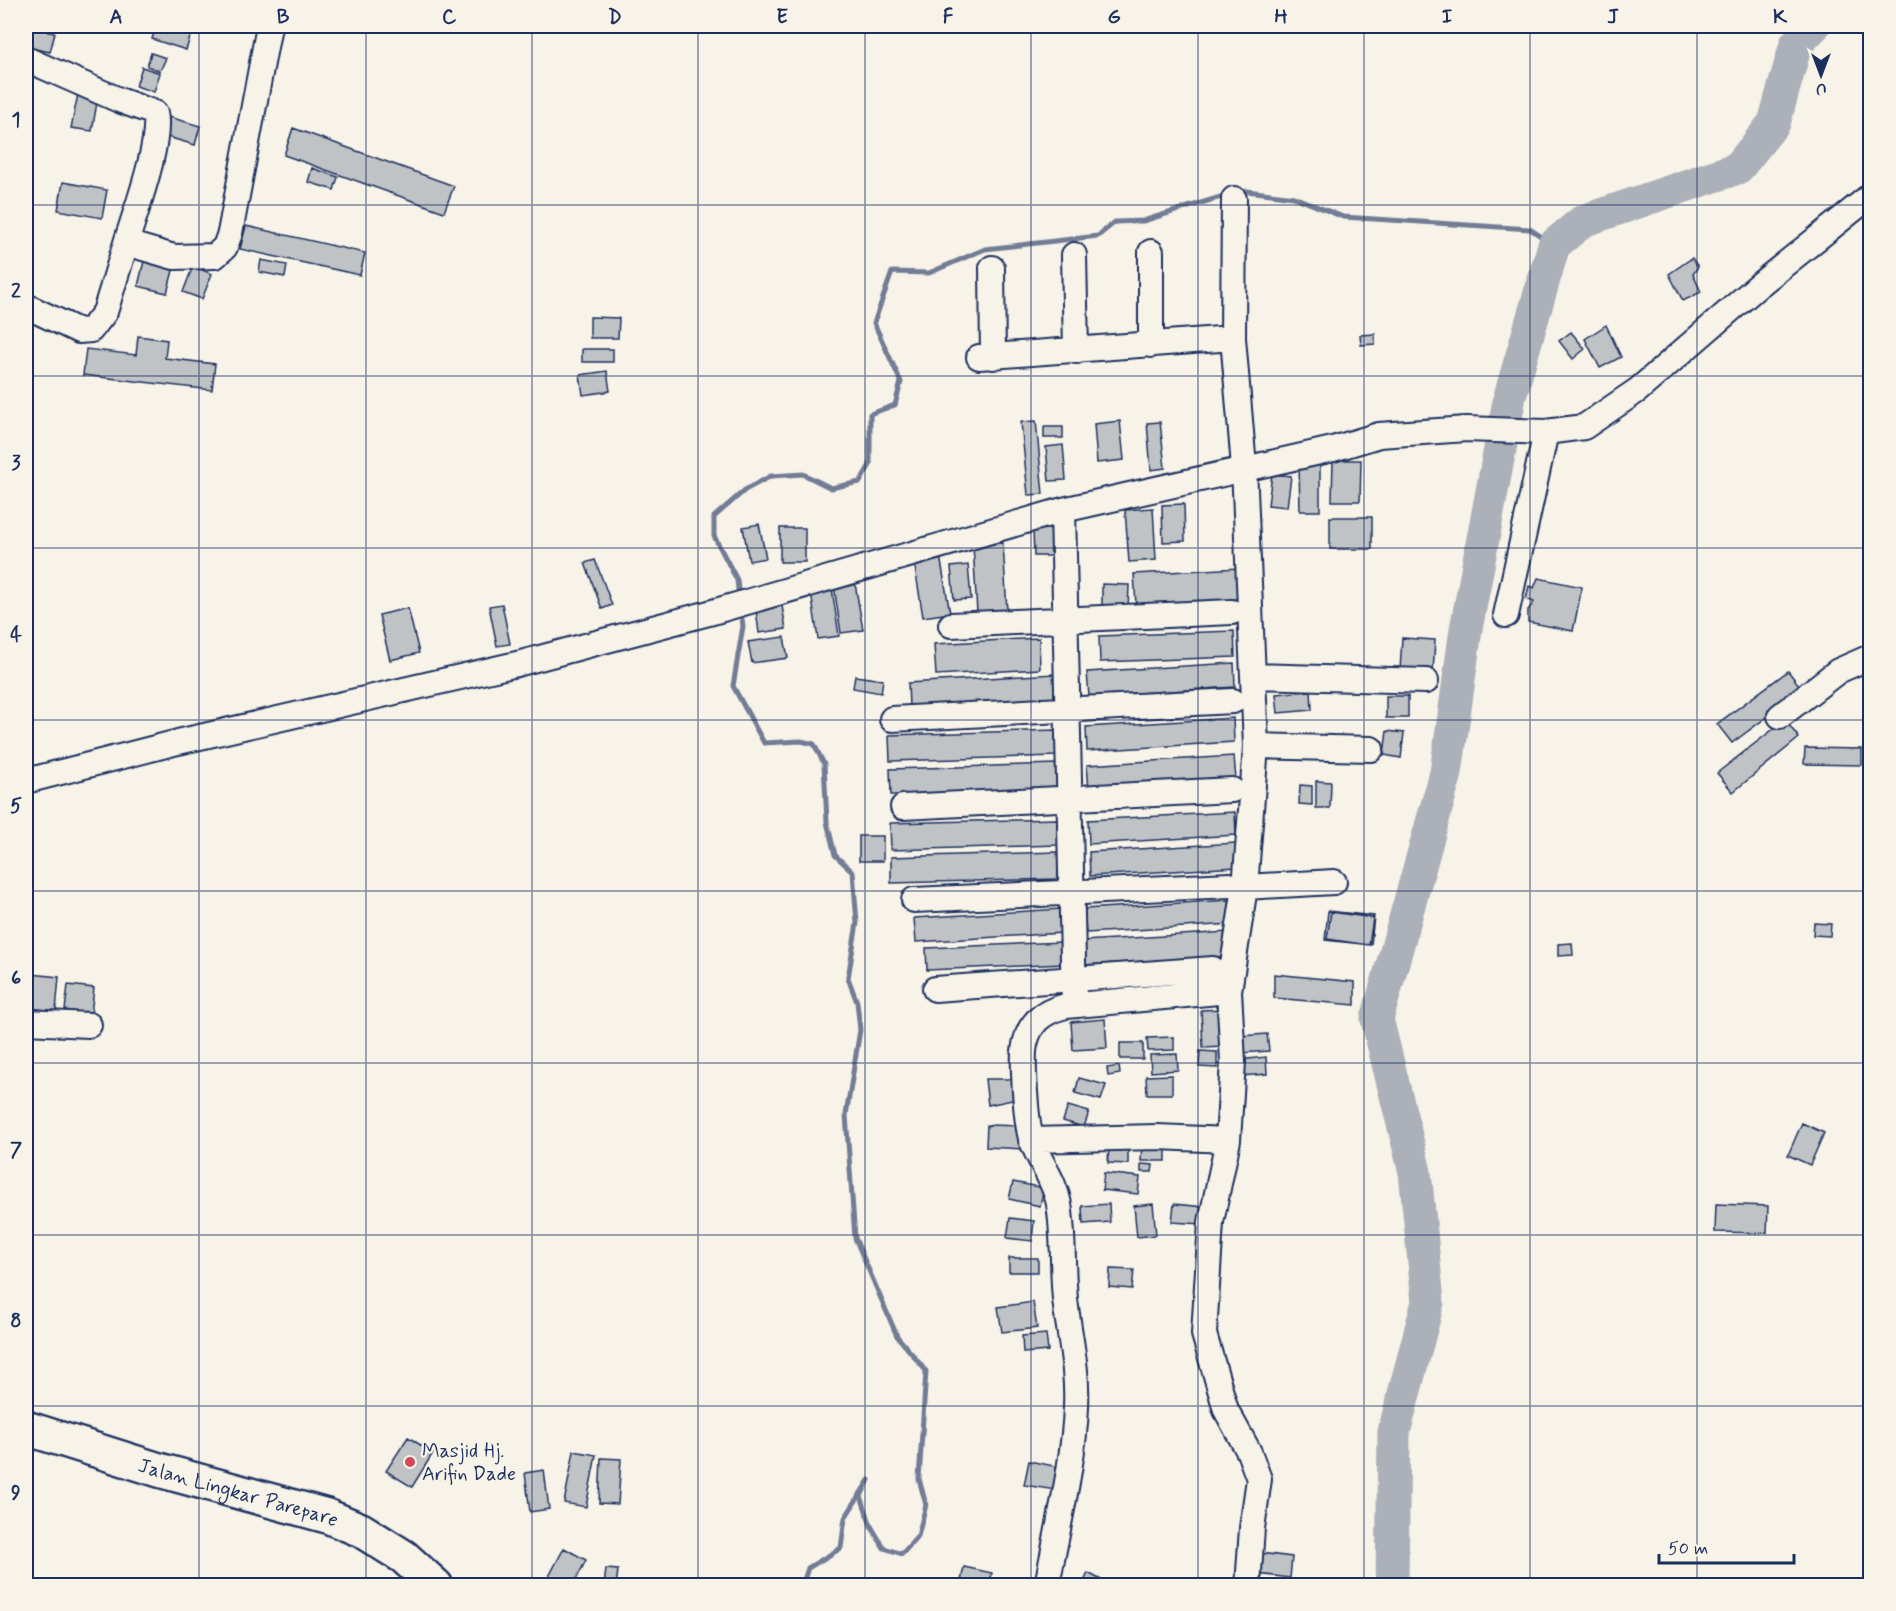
<svg xmlns="http://www.w3.org/2000/svg" width="1896" height="1611" viewBox="0 0 1896 1611" font-family="Mynerve,sans-serif">
	<style>
		.lines { fill: none; stroke-linecap: round; stroke-linejoin: round }
		.stream { stroke: #727c95; stroke-width: 5 }
		.river { stroke: #acb0b9; stroke-width: 33 }
		.building { fill: #c0c3c5; stroke: #1b2f5e; stroke-width: 1.5 }
		.minor-casing { stroke: #1b2f5e; stroke-width: 28 }
		.highway-casing { stroke: #1b2f5e; stroke-width: 38 }
		.minor { stroke: #f7f3e8; stroke-width: 24 }
		.highway { stroke: #f7f3e8; stroke-width: 33 }
		.grid { fill: none; stroke: #1b2f5e; stroke-width: 1.5; stroke-opacity: 0.55 }
		.poi-dot { fill: #d1495b; stroke: #f7f3e8; stroke-width: 2 }
		.labels { text-anchor: middle; stroke-width: 4.5; stroke-linejoin: round; paint-order: stroke }
		.poi-label { font-size: 20px; fill: #1b2f5e; stroke: #f7f3e8; text-anchor: start }
		.street-label { font-size: 20px; fill: #1b2f5e; stroke: #f7f3e8 }
		.neatline { fill: none; stroke: #1b2f5e; stroke-width: 2 }
		.grid-label { font-size: 20px; text-anchor: middle; font-weight: bold; fill: #1b2f5e }
	</style>
	<rect width="100%" height="100%" fill="#f7f3e8"/>
	<filter id="ink" filterUnits="userSpaceOnUse"><feTurbulence type="fractalNoise" baseFrequency=".0167" numOctaves="2"/><feDisplacementMap in="SourceGraphic" scale="12" xChannelSelector="R" yChannelSelector="G"/><feConvolveMatrix kernelMatrix="1 2 1 2 8 2 1 2 1" color-interpolation-filters="sRGB"/></filter>
	<g filter="url(#ink)">
		<g class="lines">
			<path class="stream" d="M1237,193L1247,191L1294,197L1343,217L1530,229L1554,245
				M739,599L737,580L714,536V517L745,490L771,476L803,474L831,488L860,482L870,465V414L895,405L901,382L874,323L892,272L929,273L985,249L1098,236L1115,222L1143,221L1227,195
				M741,611L743,626L733,686L764,743L801,741L814,744L824,764L827,822L835,855L853,872L857,923L848,978L857,1002L860,1030L846,1115L855,1238L897,1336L926,1371L919,1479L926,1505L918,1536L902,1554L884,1548L871,1526L861,1496L869,1480L845,1518L841,1548L808,1568L802,1586"/>
			<path class="river" d="M1392,1586L1394,1432L1428,1302L1415,1172L1377,1019L1446,773L1466,629L1510,396L1554,245L1583,221L1738,168L1774,123L1796,44L1814,26"/>
		</g>
		<path class="building" d="M30,26H50L48,32L55,33L50,52L26,47V27Z
			M156,26H173L192,31L186,50L152,39Z
			M151,53L166,58L160,71L147,66Z
			M142,67L160,73L154,92L136,86Z
			M78,94L98,97L92,131L71,128Z
			M169,117L200,126L195,145L164,136Z
			M293,128L454,186L444,212L284,155Z
			M312,168L338,177L334,190L308,182Z
			M63,182L107,190L102,218L58,210Z
			M246,226L365,253L360,275L240,249Z
			M145,257L175,263L167,293L138,286Z
			M1692,258L1698,267L1693,274L1701,292L1683,301L1669,274Z
			M261,260L287,265L285,277L259,272Z
			M193,266L212,274L202,299L183,292Z
			M590,317L619,318L618,338H590Z
			M1606,325L1621,357L1600,368L1585,339Z
			M1571,332L1585,349L1573,359L1559,341Z
			M1375,334V344L1361,345L1360,335Z
			M138,336L167,340L165,358L215,364L212,390L83,375L86,349L136,355Z
			M582,349H613V362H582Z
			M607,371L610,391L583,395L580,375Z
			M1036,421L1043,494L1028,495L1021,422Z
			M1120,421L1124,460L1097,463L1094,424Z
			M1160,422L1165,468L1151,470L1147,423Z
			M1044,427H1063V438H1044Z
			M1063,445L1066,480L1049,481L1046,447Z
			M1333,460H1361L1360,501H1332Z
			M1299,463H1320V511H1300Z
			M1272,474L1291,476L1287,507L1268,505Z
			M1184,504L1185,541L1163,542L1162,505Z
			M1153,508L1156,560L1129,562L1125,510Z
			M1330,517H1372V549H1330Z
			M759,524L766,558L749,561L743,527Z
			M780,528H805V562H780Z
			M1033,529H1054L1055,556H1034Z
			M1003,543L1007,611L977,613L973,545Z
			M940,556L950,613L923,617L914,561Z
			M595,560L612,605L602,609L585,563Z
			M968,565L971,599L954,600L951,567Z
			M1239,568L1241,599L1136,605L1134,574Z
			M1538,578L1582,587L1573,631L1528,622V610L1534,602L1526,599L1529,586L1534,588Z
			M855,583L863,630L841,633L834,586Z
			M1102,584L1129,585L1128,609H1102Z
			M832,589L839,636L818,639L811,592Z
			M502,604L510,644L497,646L489,606Z
			M782,606L786,629L759,633L756,610Z
			M408,608L419,653L390,660L379,615Z
			M1234,631L1235,657L1100,662L1099,636Z
			M784,637L788,658L752,663L748,642Z
			M1039,638L1040,669L936,675L934,644Z
			M1402,638L1435,640L1433,673L1400,671Z
			M1234,663L1235,687L1089,696L1087,672Z
			M1788,671L1803,690L1732,743L1717,724Z
			M1055,674L1056,698L909,707L908,683Z
			M855,676L883,680L881,693L853,688Z
			M1311,691L1312,710L1278,713L1276,694Z
			M1386,696H1408V718H1386Z
			M1233,718L1234,742L1087,751L1086,727Z
			M1785,720L1799,738L1733,792L1717,773Z
			M1056,730L1057,756L890,761L889,735Z
			M1387,731L1404,733L1401,758L1384,755Z
			M1805,748L1862,749V765L1804,764Z
			M1234,756L1236,780L1089,789L1087,765Z
			M1057,764L1058,791L891,795L890,769Z
			M1316,781L1331,782L1330,808H1316Z
			M1300,785L1312,786V805L1299,804Z
			M1235,812L1236,835L1089,844L1088,820Z
			M1057,819L1058,845L891,850L890,823Z
			M859,836H883V861H859Z
			M1236,843L1237,867L1090,876L1089,852Z
			M1058,852V879L891,883V857Z
			M1231,900L1233,924L1086,933L1084,909Z
			M1061,909L1062,933L916,942L914,918Z
			M1328,911L1374,916L1371,945L1325,940Z
			M1331,912L1373,918L1369,945L1327,939Z
			M1814,923L1831,924L1830,936L1813,935Z
			M1229,932L1231,956L1084,965L1083,941Z
			M1063,942L1064,964L927,970L926,948Z
			M1572,943L1573,955L1558,956V944Z
			M31,974L59,977L56,1011L28,1008Z
			M1274,974L1355,982V1005L1274,998Z
			M68,985L94,988L91,1014L65,1010Z
			M1222,1009L1224,1047L1203,1048L1201,1010Z
			M1105,1019L1107,1048L1073,1050L1071,1022Z
			M1267,1034L1269,1051L1242,1053L1241,1036Z
			M1174,1037V1050L1148,1051L1147,1038Z
			M1120,1043H1143V1059H1120Z
			M1200,1051L1217,1052V1068L1199,1067Z
			M1177,1054L1178,1070L1151,1072L1150,1055Z
			M1266,1057L1267,1074L1241,1076L1239,1060Z
			M1119,1066L1120,1074L1108,1076L1107,1068Z
			M1172,1075V1094H1147L1146,1076Z
			M1079,1078L1106,1085L1101,1100L1075,1093Z
			M985,1079H1017V1099L988,1105Z
			M1068,1106L1089,1112L1084,1127L1063,1121Z
			M1802,1123L1824,1133L1810,1165L1788,1155Z
			M987,1125L1025,1126L1024,1149L986,1147Z
			M1109,1143L1128,1144V1164L1108,1163Z
			M1142,1144H1166V1161H1141Z
			M1141,1164L1153,1165L1152,1172H1141Z
			M1104,1173L1140,1177L1138,1194L1102,1190Z
			M1013,1182L1044,1188L1040,1206L1009,1199Z
			M1109,1204L1110,1222L1083,1224L1082,1206Z
			M1153,1204L1156,1235L1137,1237L1134,1206Z
			M1174,1204L1204,1207L1203,1224L1172,1222Z
			M1716,1204L1768,1206L1767,1233L1715,1232Z
			M1010,1218L1034,1221L1032,1241L1007,1238Z
			M1009,1258H1038V1272H1009Z
			M1110,1269L1134,1270L1132,1289L1109,1287Z
			M1033,1302L1037,1328L1002,1332L998,1307Z
			M1046,1334L1048,1351L1023,1353L1022,1336Z
			M408,1437L433,1453L412,1487L386,1471Z
			M574,1451L596,1455L586,1507L564,1503Z
			M601,1458L621,1459L618,1504L599,1503Z
			M1029,1461L1059,1467L1055,1490L1024,1485Z
			M544,1470L549,1509L530,1512L525,1473Z
			M564,1548L586,1560L573,1586H544Z
			M1260,1553L1292,1557L1290,1578L1258,1574Z
			M964,1567L992,1573L989,1586H960Z
			M606,1569L618,1570L616,1586H604Z
			M1088,1573L1105,1582L1104,1586H1082Z"/>
		<g class="lines">
			<defs>
				<path id="minor" d="M26,59L119,100L155,113C162,141 135,213 126,243
					M1151,252V345
					M1074,255L1076,351
					M992,268L993,357
					M26,306L79,331L91,330L105,312L126,243L174,257L215,256L225,247L230,233L269,26
					M979,357L1233,338
					M1063,510L1074,1005
					M1506,615L1546,432
					M951,625L1232,612
					M1253,676L1426,681
					M1780,716L1838,671L1870,657
					M892,719L1233,701
					M1256,746L1371,749
					M26,781L178,742L517,664L709,613L1063,510L1333,449L1379,435L1467,429L1546,432L1584,427L1638,390L1759,285L1870,196
					M903,807L1232,790
					M1245,887L1334,882
					M914,900L1230,885
					M935,989L1213,969
					M26,1022L89,1025
					M1031,1140L1157,1137L1228,1140L1233,1062L1229,991
					M1228,1140L1211,1222L1204,1334L1226,1410L1249,1452L1259,1479L1252,1528L1248,1586
					M1047,1586C1057,1530 1074,1462 1076,1407C1078,1369 1069,1335 1065,1299C1062,1267 1064,1235 1059,1204C1055,1181 1040,1163 1032,1141C1026,1126 1023,1069 1024,1051C1027,1024 1041,1012 1066,1006L1229,991L1245,887L1256,746L1244,467L1233,338L1234,199"/>
				<g id="highway">
					<path id="s1" d="M26,1428L159,1470L327,1516L361,1530L404,1557L436,1586"/>
				</g>
			</defs>
			<use href="#minor" class="minor-casing"/>
			<use href="#highway" class="highway-casing"/>
			<use href="#minor" class="minor"/>
			<use href="#highway" class="highway"/>
		</g>
	</g>
	<path class="grid" d="M199,26V1586M366,26V1586M532,26V1586M698,26V1586M865,26V1586M1031,26V1586M1198,26V1586M1364,26V1586M1530,26V1586M1697,26V1586M26,205H1870M26,376H1870M26,548H1870M26,720H1870M26,891H1870M26,1063H1870M26,1235H1870M26,1406H1870"/>
	<circle class="poi-dot" cx="410" cy="1462" r="6"/>
	<g class="labels">
		<g class="poi-label">
			<text x="422" y="1457">Masjid Hj.<tspan x="422" dy="23">Arifin Dade</tspan></text>
		</g>
		<g class="street-label">
			<text dy="7" stroke="none"><textPath href="#s1" startOffset="222">Jalan Lingkar Parepare</textPath></text>
		</g>
	</g>
	<rect width="1896" height="1611" fill="none" stroke="#f7f3e8" stroke-width="66"/>
	<g transform="translate(1821 75) rotate(180)" stroke="#f7f3e8" stroke-width="4.5" paint-order="stroke">
	<path d="M0-4.5L10 22L0 15L-10 22Z" fill="#1b2f5e"/>
	<text y="-9" font-size="16" font-weight="bold" text-anchor="middle" fill="#1b2f5e">U</text>
	</g>
	<path d="M1659 1554v9h135v-9" fill="none" stroke="#1b2f5e" stroke-width="3"/>
	<text x="1668" y="1554" font-size="18" fill="#1b2f5e" stroke="#f7f3e8" stroke-width="4.5" paint-order="stroke">50 m</text>
	<rect x="33" y="33" width="1830" height="1545" class="neatline"/>
	<g class="grid-label">
		<text x="116" y="23">A</text>
		<text x="283" y="23">B</text>
		<text x="449" y="23">C</text>
		<text x="615" y="23">D</text>
		<text x="782" y="23">E</text>
		<text x="948" y="23">F</text>
		<text x="1114" y="23">G</text>
		<text x="1281" y="23">H</text>
		<text x="1447" y="23">I</text>
		<text x="1613" y="23">J</text>
		<text x="1780" y="23">K</text>
		<text x="16" y="126">1</text>
		<text x="16" y="297">2</text>
		<text x="16" y="469">3</text>
		<text x="16" y="641">4</text>
		<text x="16" y="812">5</text>
		<text x="16" y="984">6</text>
		<text x="16" y="1156">7</text>
		<text x="16" y="1327">8</text>
		<text x="16" y="1499">9</text>
	</g>
</svg>
